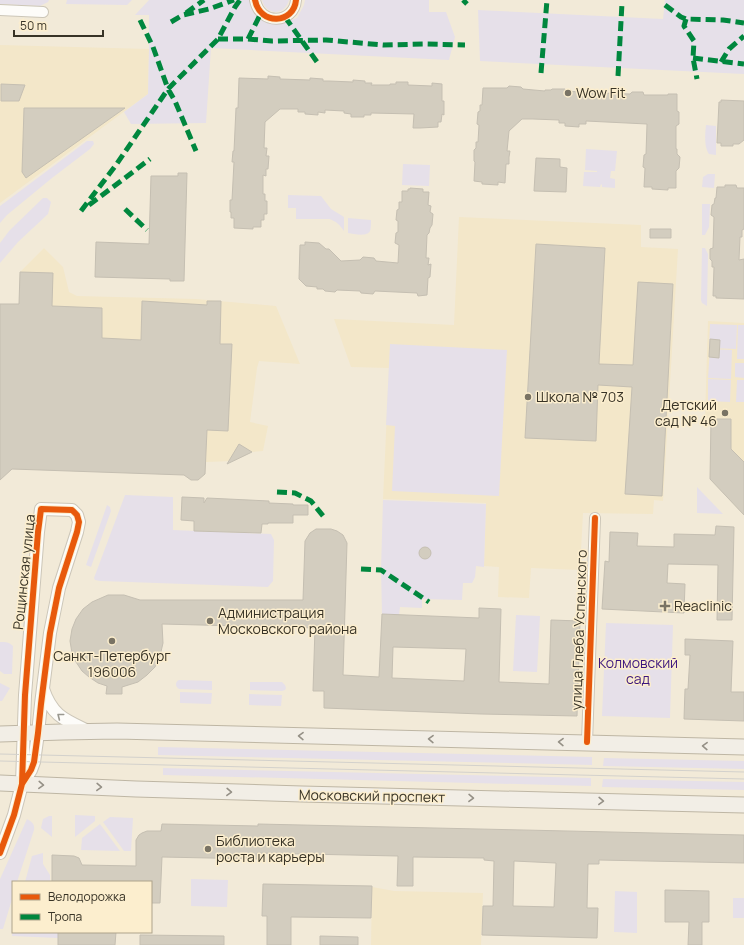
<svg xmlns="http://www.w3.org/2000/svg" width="744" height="945" viewBox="0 0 744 945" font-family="Manrope,sans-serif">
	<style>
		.built { fill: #f3e7c9 }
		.green { fill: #e6e0e9 }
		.building { fill: #d3cdbf; stroke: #c5bfb2; fill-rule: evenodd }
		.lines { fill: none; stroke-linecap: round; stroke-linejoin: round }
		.minor-casing { stroke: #ccc6b8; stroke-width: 12 }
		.tertiary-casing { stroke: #ccc6b8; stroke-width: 14 }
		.primary-casing { stroke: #beb6a4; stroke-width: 17 }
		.minor { stroke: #fdfcf9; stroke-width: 10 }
		.tertiary { stroke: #fdfcf9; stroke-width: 12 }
		.primary { stroke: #f2eee6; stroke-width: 15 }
		.tram { stroke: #d3d1cc; stroke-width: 1 }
		.quiet { stroke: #00873e; stroke-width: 5; stroke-dasharray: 10 5; stroke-linecap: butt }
		.cycleway-casing { stroke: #fceece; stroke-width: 8 }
		.cycleway { stroke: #e8590c; stroke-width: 6 }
		.oneway { stroke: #9a9890 }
		.oneway2 { stroke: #959086 }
		.poi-dot { fill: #797364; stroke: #fceece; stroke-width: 1.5 }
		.labels { text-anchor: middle; stroke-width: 3; stroke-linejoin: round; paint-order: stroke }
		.poi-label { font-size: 14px; fill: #383326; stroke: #fceece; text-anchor: start }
		.street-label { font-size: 14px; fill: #383326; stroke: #fceece }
		.park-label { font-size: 14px; fill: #3c167f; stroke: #fceece }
	</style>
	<rect width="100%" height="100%" fill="#f2ead8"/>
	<path class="built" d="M0,45L149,49L148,94L0,203Z
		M459,217L641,225V247L678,249L663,501L654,500L653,514L583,513L580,570L531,568L529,598L498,597L499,567L484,566L486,503L383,499L389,368L351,367L334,319L454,325Z
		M44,248L63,267L69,292L77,296L196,299L276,306L300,364L259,361L257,368L250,422L268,426L263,451L252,452L234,461L206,462L205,474L198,480L184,475L12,469L5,475H0V304H19L20,272Z
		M708,321L744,323V515L710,479L711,419H705Z
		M372,887L394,891L483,893L481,945H371Z"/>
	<path class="green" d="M0,0H49L48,2L40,6L0,4Z
		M67,0H132L127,5L66,4Z
		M149,0H251L250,2L255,13L263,19L285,22L297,18L304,5L305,0H429V12H446L455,37L449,60L211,48L206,123L131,124L124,112L148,94L149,49V15H135Z
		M262,0H289C285,16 266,16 262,0Z
		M665,0H744V74L480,61L478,10L663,19Z
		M706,125L716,126V155L709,154C704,147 705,134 706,125Z
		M87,141H93L94,144L90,149L52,178L7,215L0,223V206Z
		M586,149L617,151L615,171H611L610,178L615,179V188L602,187V185L601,184L600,187L583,186L584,172H597V171L585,170Z
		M403,164L430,165L429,186L402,185Z
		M708,174H715L714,188L702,187L703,177Z
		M288,195L321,196L331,209L344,217V231C340,225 336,221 329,219H296V208H288Z
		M43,198H47L51,202L48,214L18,242L0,263V243L9,231Z
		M702,204H710L709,227L705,235H702Z
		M348,218L371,220C371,223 371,228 370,231C367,237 354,234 348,233Z
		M702,248H705L708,254L707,306L702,303L701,300Z
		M710,324L737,325L736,349L709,348Z
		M738,325H744V359H737Z
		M390,344L507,350L499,496L392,491L395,426L386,425Z
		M710,349L732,350L731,379L708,378Z
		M735,363H744V378L735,377Z
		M708,379L731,380L730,402L708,401Z
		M737,380H744V402H736Z
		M697,487L723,514L697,513Z
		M125,495L173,497V530L271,534L274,540L273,581L268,587L100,581L95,580L94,578Z
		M383,500L486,504L484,567L476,566L475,577L472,583H463L462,600L422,599V608L400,607L399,615L382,614L381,570Z
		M107,505L110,507L111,511L91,567L86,565Z
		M516,615L540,616L537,672L513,671Z
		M606,623L673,625L670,718L602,716Z
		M0,642C6,642 9,642 13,646L12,674H4L0,671Z
		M179,680L212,681V690L179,689C175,686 175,682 179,680Z
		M250,682H282L285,685L286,688L285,690L282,691L250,690Z
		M0,683L10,688L2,701H0Z
		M180,692L212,693L211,704L180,703Z
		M249,694L282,695L281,706L249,705Z
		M158,747L592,757V765L158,755Z
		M604,758L744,761V769L603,766Z
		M163,768L591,778V786L163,775Z
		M603,779L744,782V790L602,787Z
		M75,815L95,816V821L75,837Z
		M49,816H52V837L41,828L43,819Z
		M110,817L133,818L131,851H124L103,822Z
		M27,819C32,822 35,824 34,830L17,882H13V896L3,929H0V879Z
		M100,824L120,851L81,850L82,838Z
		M43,853V864L50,875V882H25L32,856Z
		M191,879L228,880L227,907L191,906Z
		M615,891L637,892V933L614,932Z
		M733,898H744V918H733Z
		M13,929V932H58V938L12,936Z"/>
	<path class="building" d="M268,76L280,77V79L310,80V78L323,79V81H329L353,82V80L365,81V83H372L371,85H390V84H396V82H408V85L432,86V83L442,84V101H444V115L442,114L441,122H438V127L420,128H413L414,114L371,113V115H364V117H351V114L344,113V111L325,110V113L318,112V115L305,114V112H298V109H280L265,122L264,148H267L266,156H269L268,169H266V176L263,175V194H265V201H267V214H264V220H261V227H253V229L234,228V218H231V212H230V200H232L234,162H232L233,151H234L236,108H238L239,78L268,79Z
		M1,84L25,85L19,101H1Z
		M509,86L521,87L523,89L545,91V90H551L552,89H565L566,91L580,92H587L588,90H599L602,93L630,94L632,92H643L644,95H668V94H677V111L679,112V124L676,126V149H677V154L680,157L679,168L676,171V188H668V190L652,189V187H644L645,168L643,167L644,155L646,154L647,124L586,121V124H579V127L565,126V123H559V120L533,119H522L509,131L507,151H510L509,157V164H506L505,183L498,182V185L482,184V182L474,181L475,162L474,161V150L476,148V142H478L479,125L477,124L478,112L480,111V105H482L483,88H507Z
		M721,100L744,101V140L739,144H733V146H721V143H717L719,102H721Z
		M24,108H125L26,178L22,172Z
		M536,158L560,159V167L567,168L566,192L534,191Z
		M178,173H187L184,281H170V279L95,277L96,242L149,244L151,176H178Z
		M725,185H736L737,188H744V229L742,230V237H740L739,260L744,259V299L716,298V296H713L714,267H712V261L710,259V249L713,248L714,217L711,215L712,205L714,204L715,198H716L717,187H725Z
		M410,188L423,189V192H429L428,205L431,206L430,212L433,214L432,225L430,228L429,233L427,235L426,258H429L428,265L431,264L430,277L428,278L427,295L418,296L417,293L375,291L373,294L361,293L360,291L337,290L335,292L325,291L323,289H317V287L306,286L299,279L300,245H305V242L319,243L326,249H329L341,261L360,260L363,257L374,258L376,261L398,263L399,245L395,243L396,233L398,232V221L396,220L397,210L399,209V202H402V191H408V189H410Z
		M650,229H671V238H650Z
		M536,244L605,248L599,364L633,365L638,282L673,284L662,496L625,494L632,387L598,385L596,441L525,438Z
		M20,272L53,273L52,306L102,308V338L141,340L142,301L207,305V301H221L220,344H232L228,431L207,430L205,474L198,480H191L184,475L12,469L0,480V304H19Z
		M710,339L720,340L719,358L709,357Z
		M711,419H731V449L744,462V515L710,479Z
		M239,444L252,452L227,464Z
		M182,497L204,498V503L207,498L269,501V503L293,504V505H308V515H293V523H268V524H262L261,533L194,531V521L181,520Z
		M716,526L734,527L732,620H717L718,565L668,564L667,583L685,584L684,613L602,609L605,561L609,562L610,532L638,533L637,546L674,547V534L715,535Z
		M316,529H331L337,531L343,535L347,543L343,675L379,677L382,614L479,618V608L501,609L499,682L549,684L551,620L580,621L577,716L481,714L324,708V691H313L315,628L162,624L163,643L160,656L155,667L147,675L138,682L122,687V694H106L107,686L98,683L89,677L82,671L76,662L72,653L70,641L72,629L76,619L83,609L92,602L108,595H124L140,600H303L305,541L310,533ZM393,647L466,649L464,681L392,678Z
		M419 553a6 6 0 1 1 12 0a6 6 0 1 1-12 0Z
		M685,639L733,641L731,692H744V721L684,719L685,689H688L690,655H685Z
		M162,824L258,826V824L744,835V863L599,860V864H588L587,908H598L597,938L482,935L483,906H493L494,861L484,860V858L413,857V886H397L398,856L257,853V859L162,857L160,903H151V882H52V855L74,856L79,858L82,865L136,866V840L139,835L142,833L147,831H161ZM514,861L556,863L554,907L513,906Z
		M263,884L372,886L371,918L291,917V945H267V916H262Z
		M665,890L709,891V922H702V945H688L689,922H665Z
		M58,932H116L115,945H58Z
		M140,935L224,936V945H140Z
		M320,936L358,937V945H320Z"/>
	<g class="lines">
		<defs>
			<path id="minor" d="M255,0C260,26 294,24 296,0
				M0,10L43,12
				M587,742L595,518"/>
			<path id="tertiary" d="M43,689C52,716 65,720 88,731
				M0,853L14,815L22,784L25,695L38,532L41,509L72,510L77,515L79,522L77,532L59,588L50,633L41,704L38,733L34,762L31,770L22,784"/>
			<path id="primary" d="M0,734L62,732L117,731L744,747
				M0,783L136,789L302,794L744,805"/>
		</defs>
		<use href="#minor" class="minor-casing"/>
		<use href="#tertiary" class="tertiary-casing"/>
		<use href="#primary" class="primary-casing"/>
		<use href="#minor" class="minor"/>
		<use href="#tertiary" class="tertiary"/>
		<use href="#primary" class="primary"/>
		<path class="tram" d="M0,754L744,772
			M0,761L744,779"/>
		<path class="quiet" d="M463,0L467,4
			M665,5L681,17L686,19L723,20L744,23
			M186,13L204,0
			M285,17L317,62
			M686,19L684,26L694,41L693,58L697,79
			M140,20L153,47L168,89L175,101L196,151
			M171,22L183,15L209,9L234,0
			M218,39H248L272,41L326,40L383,45L424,44L465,45
			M248,39L261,13
			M693,58L744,64
			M721,62L729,49L744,36
			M541,73L547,0
			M618,76L622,3
			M89,205L150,159
			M125,209L147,230
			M81,211L116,165L168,89L218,39L235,7L240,0
			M277,492L295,493L311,501L324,517
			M361,569L381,570L429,602"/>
		<defs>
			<path id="cycleway" d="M255,0C260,26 294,24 296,0
				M587,742L595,518
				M0,853L14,815L22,784L25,695L38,532L41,509L72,510L77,515L79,522L77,532L59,588L50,633L41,704L38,733L34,762L31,770L22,784"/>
		</defs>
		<use href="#cycleway" class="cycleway-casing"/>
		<use href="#cycleway" class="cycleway"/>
	</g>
	<defs><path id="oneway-chevron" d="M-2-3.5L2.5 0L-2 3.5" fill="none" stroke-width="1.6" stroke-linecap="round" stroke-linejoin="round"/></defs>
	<use class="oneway" href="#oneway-chevron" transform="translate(60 716) rotate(-142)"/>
	<g class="oneway2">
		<use href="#oneway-chevron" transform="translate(301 736) rotate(-179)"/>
		<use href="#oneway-chevron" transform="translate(431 739) rotate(-179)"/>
		<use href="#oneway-chevron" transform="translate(561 742) rotate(-179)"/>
		<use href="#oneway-chevron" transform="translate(705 746) rotate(-178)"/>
		<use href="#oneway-chevron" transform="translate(41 785) rotate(3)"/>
		<use href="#oneway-chevron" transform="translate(99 787) rotate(2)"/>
		<use href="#oneway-chevron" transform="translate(229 792) rotate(2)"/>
		<use href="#oneway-chevron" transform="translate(471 798) rotate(1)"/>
		<use href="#oneway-chevron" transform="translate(601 801) rotate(2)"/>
	</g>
	<g class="poi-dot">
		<circle cx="568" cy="93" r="4"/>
		<circle cx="528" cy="397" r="4"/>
		<circle cx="725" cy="413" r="4"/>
		<path d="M663 600h4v4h4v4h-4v4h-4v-4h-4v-4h4z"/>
		<circle cx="210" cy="621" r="4"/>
		<circle cx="112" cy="641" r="4"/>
		<circle cx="208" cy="849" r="4"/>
	</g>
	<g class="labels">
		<g class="poi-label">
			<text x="576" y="98">Wow Fit</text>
			<text x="536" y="402">Школа № 703</text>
			<text x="717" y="410" text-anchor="end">Детский<tspan x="717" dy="16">сад № 46</tspan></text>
			<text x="674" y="611">Reaclinic</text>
			<text x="218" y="618">Администрация<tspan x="218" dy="16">Московского района</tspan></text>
			<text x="112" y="661" text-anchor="middle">Санкт-Петербург<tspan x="112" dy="16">196006</tspan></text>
			<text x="216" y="846">Библиотека<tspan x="216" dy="16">роста и карьеры</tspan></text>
		</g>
		<g class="street-label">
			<text transform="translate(24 572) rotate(-84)" y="5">Рощинская улица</text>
			<text transform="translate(579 630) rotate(-88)" y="5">улица Глеба Успенского</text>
			<text transform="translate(372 796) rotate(1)" y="5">Московский проспект</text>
		</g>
		<g class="park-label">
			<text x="638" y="668">Колмовский<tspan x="638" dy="16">сад</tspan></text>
		</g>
	</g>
	<rect x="12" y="881" width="140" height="52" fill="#fceece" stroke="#aea38b"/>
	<rect x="20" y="894" width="20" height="6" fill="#e8590c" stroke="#aea38b"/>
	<text x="48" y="901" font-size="12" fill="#383326">Велодорожка</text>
	<rect x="20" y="914" width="20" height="6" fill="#00873e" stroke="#aea38b"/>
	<text x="48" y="921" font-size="12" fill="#383326">Тропа</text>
	<path d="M14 30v6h89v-6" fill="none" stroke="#383326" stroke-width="2"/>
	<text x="20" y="30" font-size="12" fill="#383326" stroke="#fceece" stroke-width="3" paint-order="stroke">50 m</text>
</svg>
